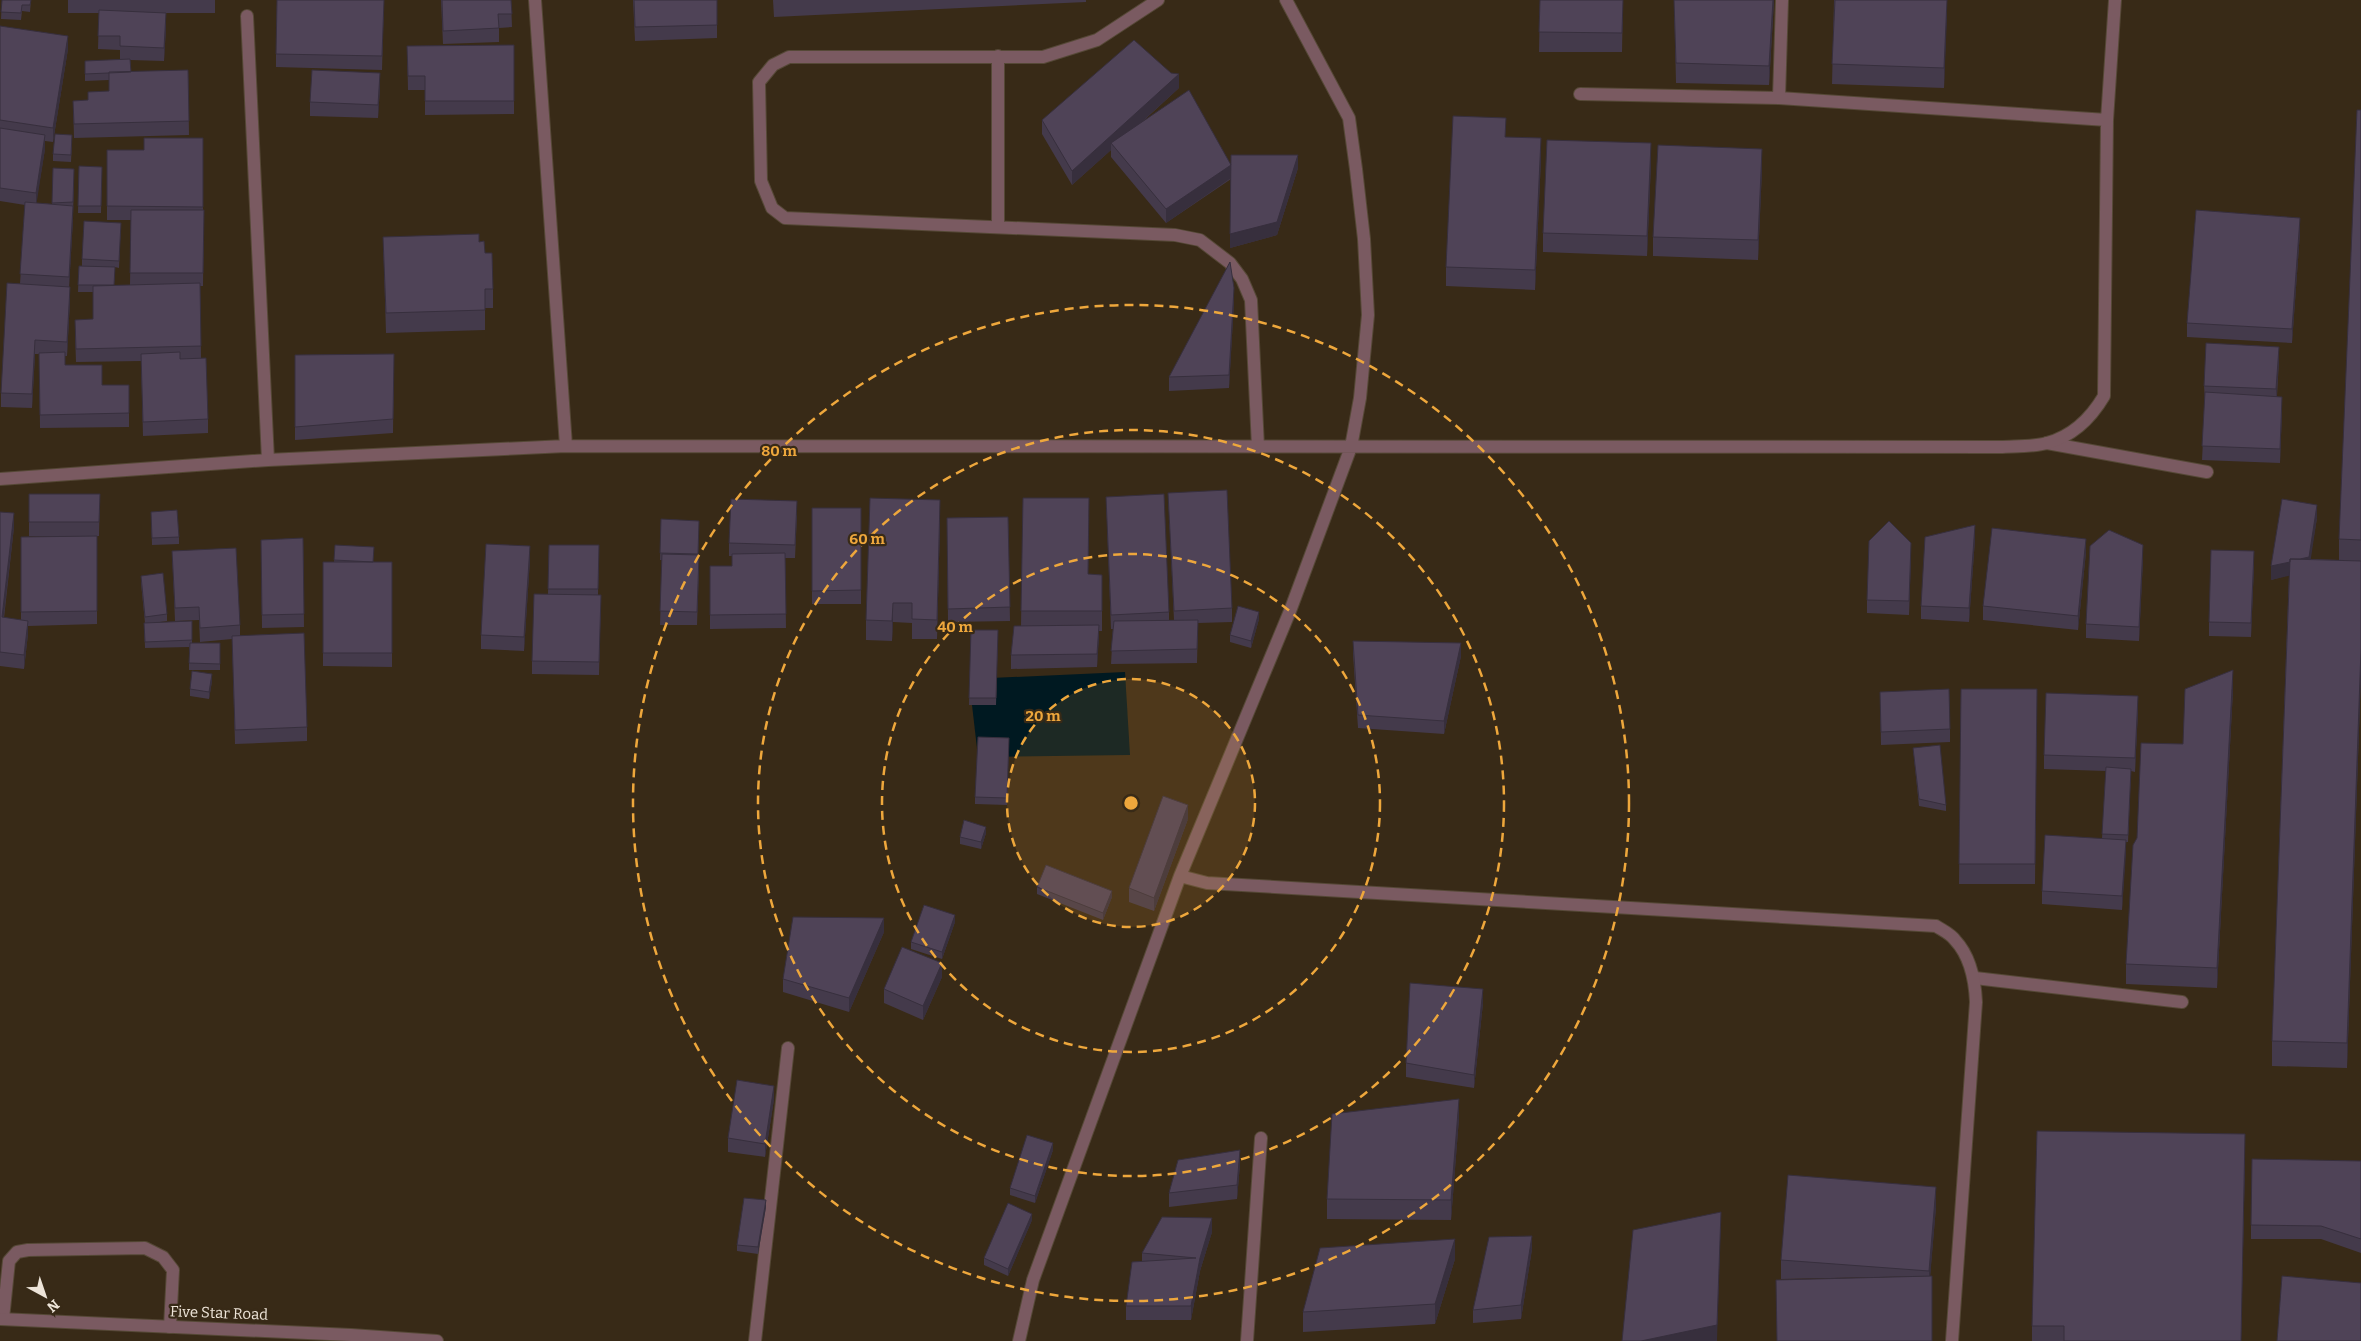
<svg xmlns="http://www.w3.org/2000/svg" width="2361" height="1341" viewBox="0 0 2361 1341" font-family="Bitter,serif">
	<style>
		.water { fill: #001921 }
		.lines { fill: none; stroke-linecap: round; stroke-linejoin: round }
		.service-casing { stroke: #554836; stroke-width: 14 }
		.minor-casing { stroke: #554836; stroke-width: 14 }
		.service { stroke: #7a5a61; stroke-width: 12 }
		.minor { stroke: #7a5a61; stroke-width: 12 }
		.wall { fill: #443a4b }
		.shaded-wall { fill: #372f3d }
		.building { fill: #4f4357; stroke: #372f3d }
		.ring { fill: none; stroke: #eea73c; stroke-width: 2.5; stroke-dasharray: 9 6 }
		.labels { text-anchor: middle; stroke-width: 4.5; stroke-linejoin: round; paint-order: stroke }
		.street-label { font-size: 15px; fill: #ede4d8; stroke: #382a17 }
		.centre { fill: #eea73c; stroke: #382a17; stroke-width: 2.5 }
		.ring-label { font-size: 15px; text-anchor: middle; font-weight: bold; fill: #eea73c; stroke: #382a17; stroke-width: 4.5; stroke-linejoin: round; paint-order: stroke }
	</style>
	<rect width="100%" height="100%" fill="#382a17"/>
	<path class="water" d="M1125,672L1130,755L978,757L969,679Z"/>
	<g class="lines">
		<defs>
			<path id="service" d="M1158,0L1097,40L1043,57H789L773,65L759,82L761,181L772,208L785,218L1175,235L1200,240L1230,263L1242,279L1251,300L1258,447
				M998,227V56
				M2047,443L2207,472
				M1975,978L2182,1002
				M3,1319L9,1261L17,1252L28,1250L145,1248L163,1257L173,1270L170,1327
				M755,1341L788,1048
				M1247,1341L1261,1138"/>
			<path id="minor" d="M535,0L566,446
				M247,16L268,460
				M1580,94L1779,98L2107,120
				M1779,98L1782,0
				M0,479L268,460L566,446L2000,447C2015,446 2033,447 2047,443C2073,436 2091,418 2104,396L2107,120L2115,0
				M1180,876L1207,883L1936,926C1942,930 1951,934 1955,940C1971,957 1975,980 1976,1002L1952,1341
				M0,1319L351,1335L437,1341
				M1019,1341L1033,1280L1180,876L1290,611L1351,447L1360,398L1368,315L1364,239L1356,169L1349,118L1286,0"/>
		</defs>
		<use href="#service" class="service-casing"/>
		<use href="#minor" class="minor-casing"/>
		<use href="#service" class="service"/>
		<use href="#minor" class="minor"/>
	</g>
	<path class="wall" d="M2,0H31L30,12L22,11L21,20L1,19Z
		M68,0H215V13H163L166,27L164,61L130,60L131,72L188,70L189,135L74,138L73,101L88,100L109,91V80L85,81V61L120,60V50L98,49L99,13H68Z
		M384,0L382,70L276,67V54Z
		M441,0H511L512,27L499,28V42L443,44Z
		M633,0H717V38L635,41Z
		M773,0H1086V2L774,17Z
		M1540,0H1623L1622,52H1539Z
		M1674,0H1774L1769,85L1676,83Z
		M1834,0H1947L1944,88L1832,84Z
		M0,26L68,49L53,142L45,141V149L36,203L52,204L53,168L74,169L73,219L69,287L70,300L67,356H65V365L102,385H129V427L40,428L39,354H35L32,408L1,407V393L20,284L25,205L0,201Z
		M514,45V114L425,115V90H408L407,46Z
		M380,87L378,118L310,116V102Z
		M1179,88L1141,123L1231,165L1298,168L1277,235L1230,248L1231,179L1166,223L1111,157V150L1072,185L1042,134V120Z
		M2361,110V674L2347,1068L2272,1066V1041L2289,575L2271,580L2317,518L2310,559L2339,560V539Z
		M144,138H203V210H204L203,286H200L201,358L208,419V433L143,436L141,361L76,362L75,333L93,319V292H78L79,266H82V259L121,223L119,268L115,267L114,285H130L131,220H107V150H144Z
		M72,142L71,162L53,161V154Z
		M1541,158L1535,290L1446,286V267Z
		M1651,163L1647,256L1543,252V233Z
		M79,166L102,167L101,213H78Z
		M1762,169L1758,260L1653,256V237Z
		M2300,232L2292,343L2187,337V323Z
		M383,237L479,242L485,253L493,289V308H485V330L386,333Z
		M1234,301L1229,388L1169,391V377Z
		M394,354L393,433L295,440V355Z
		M2279,360L2277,396L2282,410L2280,463L2202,460L2205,400L2204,386Z
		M1168,493L1232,608V622L1198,623L1197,663L1111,664L1113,629H1111L1106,497L1169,612V620H1174Z
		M29,494H100L99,536H29Z
		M1023,498L1089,517L1088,574L1102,575V631H1099L1097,667L1011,669V655L1021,626Z
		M812,508H861V604H812Z
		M0,512L14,527L4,618L21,620V537L97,536V624L28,626V634L24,669L0,666Z
		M151,512L179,537V544L152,545Z
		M797,515L795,558H785L786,628L710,629V566H732V556H729V543Z
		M1008,517L1010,621L948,622L947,518Z
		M661,519L699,521L698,555L699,568L697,625H660L662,560H660Z
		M940,519L937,639H912V623L893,622L892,641L866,640V620Z
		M303,538L304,627L262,628L261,540Z
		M1975,539L1969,622L1921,619V606Z
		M335,545L374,562H392V667L323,666V562H334Z
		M549,545H599L598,595H601L599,675L532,674V661L548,594Z
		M172,551L240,625V636L307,727V741L235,744L232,639L200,642L199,620L175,621Z
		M2086,552L2078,630L1983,620V606Z
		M1911,556L1909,615L1867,613V600Z
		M530,559L524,651L481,649V635Z
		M2143,559L2139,641L2086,638V624Z
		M2254,564L2251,637L2209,636V622Z
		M141,576L167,614V621L153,623L192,640V643H220V670H189V647L145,648L144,623H145L141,583Z
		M1259,619L1251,648L1230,642V635Z
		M971,630H998L996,705H969Z
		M1353,641L1461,656L1444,734L1358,728L1353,654Z
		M212,681L209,699L190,696V689Z
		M1961,689H2037L2035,884H1959Z
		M2233,690L2217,988L2126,984V964L2137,838L2183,744Z
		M1880,692L1950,729V742L1881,745Z
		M2138,710L2135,772L2131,771L2128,842H2126L2122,910L2042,904V891L2102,838L2106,771L2044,769V755Z
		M1009,738L1007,805L975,804V797Z
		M1913,748L1946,805V811L1919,806Z
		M1188,819L1154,911L1129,902V888Z
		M986,833L981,849L960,844V837Z
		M1037,887L1112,897L1103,920L1037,894Z
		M955,922L942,959L911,949V942Z
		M884,932L849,1012L783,992V979Z
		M942,977L923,1020L884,1003V989Z
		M1483,1003L1474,1088L1406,1077V1063Z
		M774,1099L765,1157L728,1152V1138Z
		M1459,1118L1451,1220L1327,1219V1199Z
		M1053,1150L1035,1203L1010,1195V1188Z
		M2245,1159L2241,1341H2032V1326Z
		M2361,1161V1253L2321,1239H2251V1225Z
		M1240,1164L1237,1199L1169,1207V1193Z
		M766,1207L758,1254L737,1251V1245Z
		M1936,1207L1930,1276L1781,1279V1260Z
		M1032,1220L1008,1276L984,1265V1258Z
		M1212,1232L1200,1271L1191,1320H1126V1306L1142,1262V1253Z
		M1532,1249L1521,1319L1473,1323V1310Z
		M1455,1259L1435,1324L1303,1332V1312Z"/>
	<path class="shaded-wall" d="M1773,0H1774L1769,85V66Z
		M1947,0V18L1944,88V68Z
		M166,13V27L164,61V48Z
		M68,36V49L53,142V128Z
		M380,73V87L378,118V105Z
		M1179,74V88L1114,147L1111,143V150L1072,185V171Z
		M45,135V149L36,207V193Z
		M1541,138V158L1535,290V270Z
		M1651,143V163L1647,256V236Z
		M1762,149V169L1758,260V240Z
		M1298,155V168L1277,235L1230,248V234Z
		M1231,165V178L1166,223V209Z
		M74,169L73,219L69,290V277L73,207Z
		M2300,218V232L2292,343V329Z
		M70,287V300L67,356V342Z
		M1234,288V301L1229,388V375Z
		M35,340V354L32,408V394Z
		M2279,347V360L2276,403V389Z
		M2282,397V410L2280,463V449Z
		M940,500V519L937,639V620Z
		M2317,505V518L2309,571L2271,580V566Z
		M14,513V527L2,631V617Z
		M1975,525V539L1969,622V608Z
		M2086,539V552L2078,630V616Z
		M1911,543V556L1909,615V601Z
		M2143,545V559L2139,641V627Z
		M530,546V559L524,651V637Z
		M2254,551V564L2251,637V623Z
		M893,603V622L892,641V621Z
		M1259,612V619L1251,648V641Z
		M28,621V634L24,669V655Z
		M1099,625V638L1097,667V654Z
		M1461,643V656L1444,734V721Z
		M2361,649V674L2347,1068V1043Z
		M2233,670V690L2217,988V968Z
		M212,674V681L209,699V692Z
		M2138,696V710L2135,772V758Z
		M1188,805V819L1154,911V898Z
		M986,827V833L981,849V842Z
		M2126,840V854L2122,910V896Z
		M1112,891V897L1103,920V913Z
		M955,915V922L942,959V952Z
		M884,918V932L849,1012V998Z
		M942,963V977L923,1020V1006Z
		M1483,989V1003L1474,1088V1075Z
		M774,1086V1099L765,1157V1144Z
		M1459,1099V1118L1451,1220V1200Z
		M2245,1134V1159L2241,1341Z
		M1053,1143V1150L1035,1203V1196Z
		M1240,1150V1164L1237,1199V1185Z
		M1936,1187V1207L1929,1291V1271Z
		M766,1200V1207L758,1254V1247Z
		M1721,1212L1717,1341H1641Z
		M1032,1214V1220L1008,1276V1269Z
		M1212,1218V1232L1200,1271L1191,1320V1306L1200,1258Z
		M1532,1236V1249L1521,1319V1305Z
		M1455,1239V1259L1435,1324V1304Z"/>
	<path class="building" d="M2,0H31L30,5H22L21,13L1,12Z
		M277,0H384L382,56L276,54Z
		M442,0H511L512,14H498L499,28L443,31Z
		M634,0H717V25L635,27Z
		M1540,0H1623L1622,33L1539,32Z
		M1674,0H1773L1769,66L1676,63Z
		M1835,0H1947L1944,68L1832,64Z
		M99,10L166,13L164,48L120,46V36H98Z
		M0,26L68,36L53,128L0,120Z
		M1134,40L1171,73L1179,74L1072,171L1042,120Z
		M514,45V101H425V76H408L407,46Z
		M130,59L131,72L85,74V61Z
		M188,70L189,121L74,124L73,101L88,100V92L109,91V72Z
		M312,70L380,73L378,105L310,102Z
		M1189,90L1231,165L1166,209L1111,143Z
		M2357,110H2361V540L2339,539Z
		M1453,116L1506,118L1505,137L1541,138L1535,270L1446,267Z
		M0,128L45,135L36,193L0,188Z
		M55,134L72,135L71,155L53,154Z
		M144,138H203V207L107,206V150H144Z
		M1547,140L1651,143L1647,236L1543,233Z
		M1658,145L1762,149L1758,240L1653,237Z
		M1231,155H1298L1277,222L1230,234Z
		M79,166L102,167L101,206H78Z
		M53,168L74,169L73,202L52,203Z
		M25,202L73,206L69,277L20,274Z
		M131,210H204L203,273H130Z
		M2196,210L2300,218L2292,329L2187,323Z
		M84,221L121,223L119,261L82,259Z
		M479,234V242L484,241L485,253H492L493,289H485V310L386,313L383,237Z
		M1230,262L1234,288L1229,375L1169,377Z
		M79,266L115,267L114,285H78Z
		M7,283L70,287L67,342L35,340L32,394L1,393Z
		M200,283L201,346L76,349L75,320L93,319V286Z
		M2206,343L2279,347L2276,389L2204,386Z
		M65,352V365H102V385H129V413L40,415L39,353Z
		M180,352V359L206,358L208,419L143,422L141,354Z
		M394,354L393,419L295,427V355Z
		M2205,392L2282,397L2280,449L2202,446Z
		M1227,490L1232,608L1174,611L1168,493Z
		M29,494H100L99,522H29Z
		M1164,494L1169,612L1111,615L1106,497Z
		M870,498L940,500L937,620L912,619V603H893L892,621L866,620Z
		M1023,498H1089L1088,574L1102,575V611H1021Z
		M731,499L797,501L795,545L729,543Z
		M2282,499L2317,505L2309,557L2300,559H2290V562L2271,566Z
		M812,508H861V590L812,591Z
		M177,510L179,537L152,538L151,512Z
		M0,512L14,513L2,617L28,621L24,655L0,652Z
		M1008,517L1010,607L948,609L947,518Z
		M661,519L699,521L698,554L660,553Z
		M1889,521L1911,543L1909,601L1867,600L1869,541Z
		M1975,525L1969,608L1921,606L1925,537Z
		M1992,528L2086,539L2078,616L1983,606Z
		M2109,530L2143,545L2139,627L2086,624L2090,546Z
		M97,536V611L21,612V537Z
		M303,538L304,614L262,615L261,540Z
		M486,544L530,546L524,637L481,635Z
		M335,545L374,547L373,562L334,560Z
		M549,545H599L598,589H548Z
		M236,548L240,625L200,628L199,607L175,608L172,551Z
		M2211,550L2254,551L2251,623L2209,622Z
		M785,553L786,614L710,615V566H732V554Z
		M662,554L699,555L697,612L660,611Z
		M2290,559L2361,561V649L2347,1043L2272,1041Z
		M323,562H392V653H323Z
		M163,573L167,614L145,617L141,576Z
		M534,594L601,595L599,662L532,661Z
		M1238,606L1259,612L1251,641L1230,635Z
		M1198,620L1197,649L1111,651L1114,621Z
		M192,621V640L145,642L144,623Z
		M1099,625L1097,654L1011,655L1014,626Z
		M971,630H998L996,698H969Z
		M304,633L307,727L235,730L232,636Z
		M1353,641L1461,643L1444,721L1358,715Z
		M190,643H220V664L189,663Z
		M2233,670L2217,968L2126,964L2133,845L2137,838L2141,743L2183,744L2185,689Z
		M192,671L212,674L209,692L190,689Z
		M1949,689L1950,729L1881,732L1880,692Z
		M1961,689H2037L2035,864H1959Z
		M2046,693L2138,696L2135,758L2044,755Z
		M978,737L1009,738L1007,798L975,797Z
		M1940,745L1946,805L1919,799L1913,748Z
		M2106,767L2131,769L2128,835L2102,834Z
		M1163,796L1188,805L1154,898L1129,888Z
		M964,820L986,827L981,842L960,837Z
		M2045,835L2126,840L2122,896L2042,891Z
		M1046,865L1112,891L1103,913L1037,887Z
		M924,905L955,915L942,952L911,942Z
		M793,917L884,918L849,998L783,979Z
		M902,947L942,963L923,1006L884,989Z
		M1410,983L1483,989L1474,1075L1406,1063Z
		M737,1080L774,1086L765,1144L728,1138Z
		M1459,1099L1451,1200L1327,1199L1332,1114Z
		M2037,1131L2245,1134L2241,1341H2064V1326H2032Z
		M1027,1135L1053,1143L1035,1196L1010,1188Z
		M1240,1150L1237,1185L1169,1193L1178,1160Z
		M2252,1159L2361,1161V1239L2321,1226L2251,1225Z
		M1788,1175L1936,1187L1929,1271L1781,1260Z
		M744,1198L766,1200L758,1247L737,1245Z
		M1008,1203L1032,1214L1008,1269L984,1258Z
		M1721,1212L1717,1325L1641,1341H1622L1633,1230Z
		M1162,1217L1212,1218L1200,1258L1191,1306H1126L1132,1262L1196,1258L1142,1253Z
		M1532,1236L1521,1305L1473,1310L1489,1237Z
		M1455,1239L1435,1304L1303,1312L1320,1248Z
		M1932,1276V1341H1777L1776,1280Z
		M2282,1276L2361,1283V1341H2277Z"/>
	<circle cx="1131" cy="803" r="124" fill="#eea73c" fill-opacity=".12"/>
	<g class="ring">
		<circle cx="1131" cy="803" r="124"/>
		<circle cx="1131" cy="803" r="249"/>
		<circle cx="1131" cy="803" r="373"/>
		<circle cx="1131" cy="803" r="498"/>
	</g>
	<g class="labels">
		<g class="street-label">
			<text transform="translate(219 1313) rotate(2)" y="5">Five Star Road</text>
		</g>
	</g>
	<circle cx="1131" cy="803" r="8" class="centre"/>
	<g class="ring-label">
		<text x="779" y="456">80 m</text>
		<text x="867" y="544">60 m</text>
		<text x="955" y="632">40 m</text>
		<text x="1043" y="721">20 m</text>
	</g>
	<g transform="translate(45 1296) rotate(140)" stroke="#382a17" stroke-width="4" paint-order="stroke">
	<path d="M0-4L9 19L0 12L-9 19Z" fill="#ede4d8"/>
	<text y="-8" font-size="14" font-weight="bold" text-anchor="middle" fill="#ede4d8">N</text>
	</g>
</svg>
